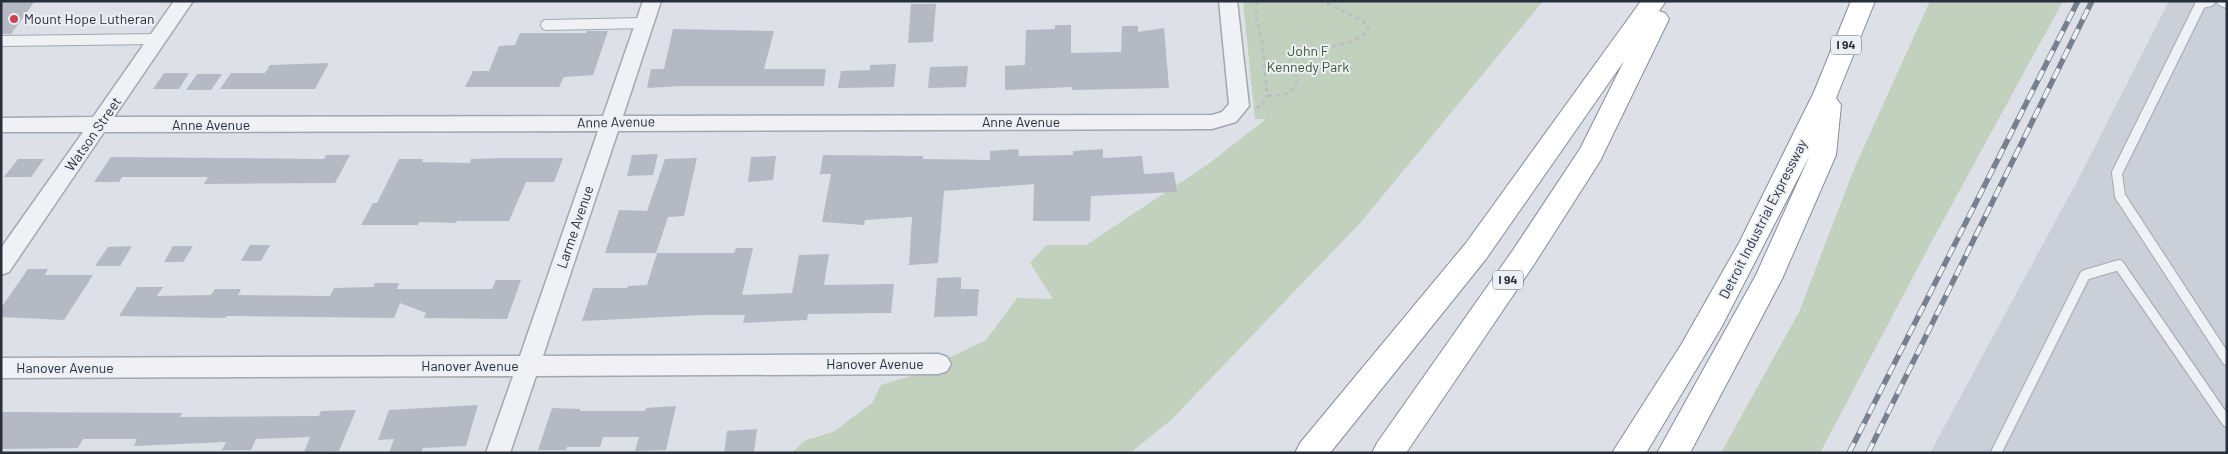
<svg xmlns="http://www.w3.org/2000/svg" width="2228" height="454" viewBox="0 0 2228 454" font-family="Barlow,sans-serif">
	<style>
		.built { fill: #cbcfd8 }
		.green { fill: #c2d0be }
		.building { fill: #b4b9c3 }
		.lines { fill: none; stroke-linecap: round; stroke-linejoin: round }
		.lane-casing { stroke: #a3a7b0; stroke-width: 12 }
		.street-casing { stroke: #a3a7b0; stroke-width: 3 }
		.highway-casing { stroke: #858e9c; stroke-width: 2 }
		.path { stroke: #bbbec5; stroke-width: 3; stroke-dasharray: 4 4; stroke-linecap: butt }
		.lane { stroke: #eff1f5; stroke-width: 10 }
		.street { fill: #eff1f5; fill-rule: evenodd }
		.highway { fill: #fff; fill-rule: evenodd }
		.rail-casing { stroke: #77808f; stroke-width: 5.5 }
		.rail { stroke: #eceff4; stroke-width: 4; stroke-dasharray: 11; stroke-linecap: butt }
		.poi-dot { fill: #ca4355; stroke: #eceff4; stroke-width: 2 }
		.labels { text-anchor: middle; stroke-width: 4; stroke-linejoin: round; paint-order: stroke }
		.shield { fill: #eceff4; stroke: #626873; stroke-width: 1 }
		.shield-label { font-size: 12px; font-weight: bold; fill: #272e3c }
		.poi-label { font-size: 14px; fill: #272e3c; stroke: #eceff4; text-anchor: start }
		.park-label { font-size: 14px; fill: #3b5834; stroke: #eceff4 }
		.street-label { font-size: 14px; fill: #272e3c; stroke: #eceff4 }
	</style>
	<rect width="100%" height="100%" fill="#dde0e6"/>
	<path class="built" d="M2169,1H2227V453H1930L2082,172Z"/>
	<path class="green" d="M1243,1H1543L1361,222L1170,421L1130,453H791L806,440L833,432L872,403L881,385L914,375L986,340L1017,298L1053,299L1030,263L1046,245H1086L1207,165L1266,119H1255Z
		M1930,1H2063L1933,239L1820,453H1721L1799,312L1854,169Z"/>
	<path class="building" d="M1,1H35L11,34H1Z
		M911,4H936L933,42L908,43Z
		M1055,25H1071V53L1121,52L1122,26H1138V32L1164,28L1169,88L1072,90V87L1005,90V66L1025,65L1026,30L1055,29Z
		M673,29L774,31L764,69H826L824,86H681L647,88L651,69H664Z
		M587,31H608L593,75L564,77L559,87H465L473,71H489L499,46L515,45L520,33H586Z
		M329,63L315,89H220L231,73H265L270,65Z
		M896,64L894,87L838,88L841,71L870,70V65Z
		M968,66L966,87L928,88L930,67Z
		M164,73H189L179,89H153Z
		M197,74H222L211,90H186Z
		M1018,149L1019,156L1073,155V151L1103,149V158L1142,156L1144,174L1174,172L1177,192L1091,196L1090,221H1033L1034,184L944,191L938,263L909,265L912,217L865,220L864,225L822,222L831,174H820L823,155L923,156V159L990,160V151Z
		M658,154L653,175L627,176L632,155Z
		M326,155H350L335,183L204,184L208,177H122L119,182H94L111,157L324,159Z
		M776,156L773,180L748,182L751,157Z
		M505,158H563L554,182H526L509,221H457L456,223L419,222L418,225H361L373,203H377L399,159H423L422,162L470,163L471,159Z
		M697,158L684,216L668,217L656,253H605L619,210L647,211L665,159Z
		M18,159H44L31,177H4Z
		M250,245H270L261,261H241Z
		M132,246L120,266H95L108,247Z
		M173,246H193L183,262H164Z
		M736,248H753L742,295L792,293L799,255L829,254L824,285L894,284L891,313L808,314L807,320L743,323L745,315H703L582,321L593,288H627L628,286L647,285L657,253H734Z
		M28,269H48L45,275H93L64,320L1,317V308Z
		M961,277V289H979L977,316L934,317L937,278Z
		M496,280H521L507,319L424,318L426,313L400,303L394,318L226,316L225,318L119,316L137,287H163L157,296L211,295L215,289H241L238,295L330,296L334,288L373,287L375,283H399L397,289H492Z
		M478,405L466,446L423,448L421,453H389L394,439L378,440L389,410Z
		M676,406L666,450L635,451L639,437H603L600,447H567L566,450H538L552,408L580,409V411H645L646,408Z
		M356,410L339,451L304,452L310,437L256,439L251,450H222L226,442L134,446L137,439H83L78,448L1,449V412L182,413L180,417L319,416L321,411Z
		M757,429L754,453H724L727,431Z"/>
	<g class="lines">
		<defs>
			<path id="lane" d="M2210,1L2201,3L2117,173L2120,196L2227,360
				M2222,1L2227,3
				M546,25L645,23
				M1,41L158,39
				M1996,453L2085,275L2119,265L2227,422"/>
			<path id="street" d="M174,1H193L114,117L603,116L643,1H661L623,116L1212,115L1222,112L1229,104L1219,1H1237L1249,106L1236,122L1212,129L618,131L543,356L939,354L947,357L951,364L947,371L939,374L536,376L510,453H486L513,376L1,378V358L520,356L598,131L104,132L9,272L1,275V248L83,132H1V118L93,117Z"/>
			<path id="highway" d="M1641,1H1666L1659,11L1665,13L1669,19L1600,161L1533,266L1406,453H1372L1377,443L1513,250L1580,149L1624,61L1486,259L1330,453H1295L1300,443L1466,243Z
				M1851,1H1875L1836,98L1841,105L1836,155L1782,279L1690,453H1657L1756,275L1810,155L1721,328L1646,453H1612L1681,345L1739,243L1814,92Z"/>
		</defs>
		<use href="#lane" class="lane-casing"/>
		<use href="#street" class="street-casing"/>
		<use href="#highway" class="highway-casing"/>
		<path class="path" d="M1257,1L1256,16L1262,42L1267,95C1278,97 1299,94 1296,78C1294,69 1288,64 1292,55L1351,42L1368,32V26L1363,21L1322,1
			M1256,107H1261L1267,95"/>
		<use href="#lane" class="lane"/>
		<use href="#street" class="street"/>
		<use href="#highway" class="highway"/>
		<defs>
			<path id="rail" d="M1849,453L2078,1
				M1868,453L2092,1"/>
		</defs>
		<use href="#rail" class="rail-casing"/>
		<use href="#rail" class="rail"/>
	</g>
	<circle class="poi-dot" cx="14" cy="19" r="5"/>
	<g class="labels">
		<g class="shield">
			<rect x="1831" y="35.5" width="30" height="19" rx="4"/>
			<rect x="1493" y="270.5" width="30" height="19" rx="4"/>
		</g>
		<g class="shield-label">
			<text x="1846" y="49">I 94</text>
			<text x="1508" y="284">I 94</text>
		</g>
		<g class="poi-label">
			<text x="24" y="24">Mount Hope Lutheran</text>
		</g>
		<g class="park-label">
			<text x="1308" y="56">John F<tspan x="1308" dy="16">Kennedy Park</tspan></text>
		</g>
		<g class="street-label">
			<text transform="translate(616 122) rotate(-1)" y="5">Anne Avenue</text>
			<text x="1021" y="127">Anne Avenue</text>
			<text x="211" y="130">Anne Avenue</text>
			<text transform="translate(93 134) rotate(-55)" y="5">Watson Street</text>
			<text transform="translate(1763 219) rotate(-63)" y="5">Detroit Industrial Expressway</text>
			<text transform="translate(575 227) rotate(-71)" y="5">Larme Avenue</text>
			<text x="875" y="369">Hanover Avenue</text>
			<text x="470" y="371">Hanover Avenue</text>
			<text x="65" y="373">Hanover Avenue</text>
		</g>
	</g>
	<rect width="2228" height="454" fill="none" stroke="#272e3c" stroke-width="5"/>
</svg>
